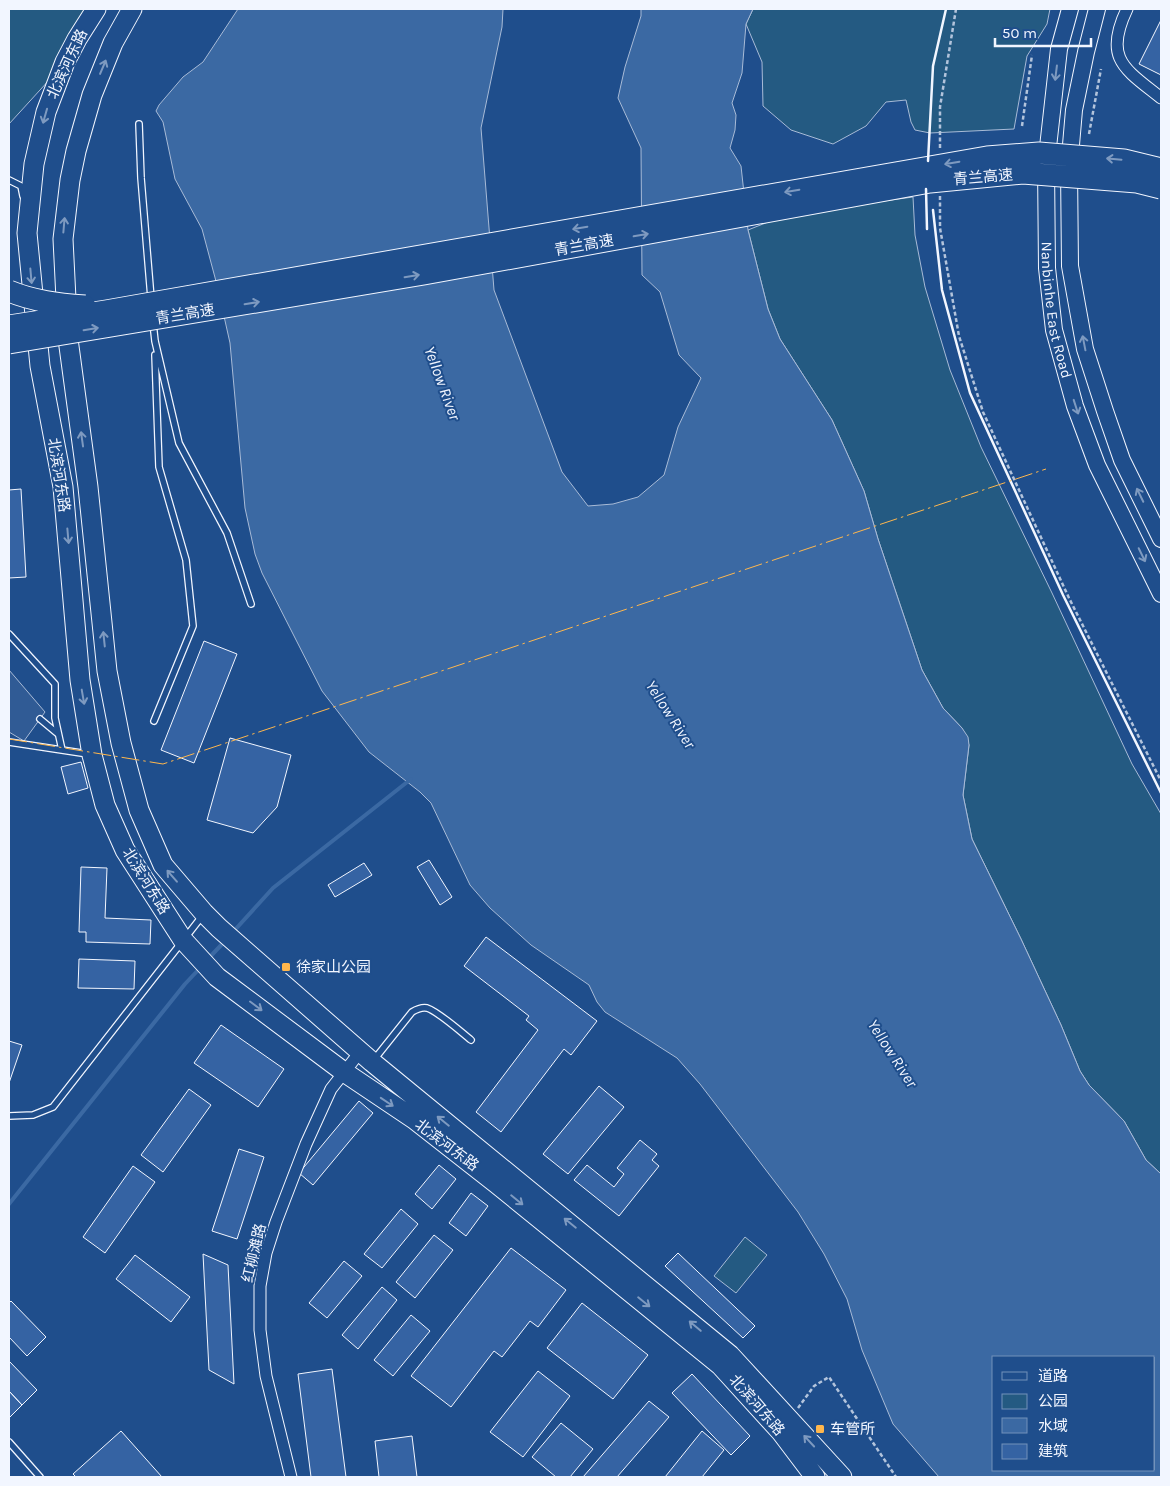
<svg xmlns="http://www.w3.org/2000/svg" width="1170" height="1486" viewBox="0 0 1170 1486" font-family="Karla,'Noto Sans SC',sans-serif">
	<style>
		.green { fill: #245a82; stroke: #a8bbd7 }
		.parking { fill: #305b95; stroke: #a8bbd7 }
		.water { fill: #3b69a3; stroke: #a8bbd7; fill-rule: evenodd }
		.lines { fill: none; stroke-linecap: round; stroke-linejoin: round }
		.stream { stroke: #3b69a3; stroke-width: 4 }
		.building { fill: #3563a3; stroke: #f2f6ff }
		.lane-casing { stroke: #f2f6ff; stroke-width: 8 }
		.street-casing { stroke: #f2f6ff; stroke-width: 13 }
		.secondary-casing { stroke: #f2f6ff; stroke-width: 18 }
		.primary-casing { stroke: #f2f6ff; stroke-width: 21 }
		.path { stroke: #b3c4dc; stroke-width: 2.5; stroke-dasharray: 4 2.5; stroke-linecap: butt }
		.lane { stroke: #1f4e8c; stroke-width: 5.5 }
		.street { stroke: #1f4e8c; stroke-width: 11 }
		.secondary { stroke: #1f4e8c; stroke-width: 16 }
		.primary { stroke: #1f4e8c; stroke-width: 19 }
		.highway-bridge-casing { stroke: #f2f6ff; stroke-width: 23; stroke-linecap: butt }
		.highway-bridge { stroke: #1f4e8c; stroke-width: 21 }
		.wall { stroke: #f2f6ff; stroke-width: 2.5 }
		.power { stroke: #ffb74d; stroke-width: 1; stroke-dasharray: 18 4 2.5 4; stroke-linecap: butt }
		.oneway { stroke: #7e9ac0 }
		.poi-dot { fill: #ffb74d; stroke: #1f4e8c; stroke-width: 2 }
		.labels { text-anchor: middle; stroke-width: 4; stroke-linejoin: round; paint-order: stroke }
		.street-label { font-size: 15px; fill: #f2f6ff; stroke: #1f4e8c }
		.poi-label { font-size: 15px; fill: #f2f6ff; stroke: #1f4e8c; text-anchor: start }
		.water-label { font-size: 16px; font-style: italic; fill: #f2f6ff; stroke: #1f4e8c }
	</style>
	<rect width="100%" height="100%" fill="#1f4e8c"/>
	<path class="green" d="M9,9H103L71,56L9,124Z
		M753,9H1050L1047,24L1027,56L1014,129L930,133L915,130L911,122L906,100L886,102L866,126L833,144L791,130L763,106L762,62L746,24Z
		M913,197L915,235L925,287L950,370L981,447L1052,593L1132,764L1161,814V1174L1146,1160L1124,1121L1089,1085L1080,1071L1061,1025L1021,939L972,839L963,795L969,745L962,728L943,708L922,670L878,539L864,491L832,420L780,339L768,309L748,230L788,214Z
		M745,1237L767,1255L736,1293L714,1276Z"/>
	<path class="parking" d="M9,670L45,712L24,741L9,732Z"/>
	<path class="water" d="M238,9H503L502,27L481,128L494,290L562,472L588,506L613,504L638,497L664,475L678,427L701,378L679,355L660,292L642,275L641,148L618,98L625,67L641,16V9H753L746,24L742,73L732,103L736,115L735,130L730,148L741,166L748,230L768,309L780,339L832,420L864,491L878,539L922,670L943,708L962,728L968,737L969,745L963,795L972,839L1021,939L1061,1025L1080,1071L1089,1085L1124,1121L1146,1160L1161,1174V1477H939L893,1424L862,1350L847,1299L824,1254L798,1212L700,1084L677,1058L605,1012L597,1002L589,985L531,945L490,908L470,885L431,803L420,792L369,752L322,691L262,573L255,554L245,508L230,343L217,285L202,229L175,179L163,122L156,111L159,105L183,77L203,62ZM994,1357H1154V1470H994Z"/>
	<g class="lines">
		<path class="stream" d="M233,932L273,888L411,779
			M207,960L225,941
			M9,1204L185,984L201,967"/>
	</g>
	<path class="building" d="M1161,20V75L1139,64Z
		M21,489L26,577L9,578V490Z
		M204,641L237,654L194,763L161,750Z
		M230,738L291,755L277,807L253,833L207,820Z
		M81,762L88,788L68,794L61,767Z
		M429,860L452,897L440,905L417,867Z
		M364,863L372,875L335,897L328,885Z
		M81,867L107,868L105,918L151,920L150,944L86,942V932H79Z
		M486,937L597,1021L571,1055L564,1049L501,1132L476,1112L538,1030L526,1020L529,1016L464,966Z
		M79,959L135,961L134,989L78,988Z
		M221,1025L284,1069L258,1107L194,1063Z
		M9,1041L22,1045L9,1083Z
		M599,1086L624,1107L568,1174L543,1154Z
		M189,1089L211,1105L163,1172L141,1155Z
		M359,1101L373,1113L313,1185L299,1173Z
		M640,1140L657,1154L652,1160L659,1166L619,1216L574,1180L587,1165L614,1187L624,1174L617,1168Z
		M239,1149L264,1157L237,1239L212,1231Z
		M439,1165L456,1179L432,1209L415,1194Z
		M133,1166L155,1182L105,1253L83,1237Z
		M471,1193L488,1206L466,1236L449,1223Z
		M401,1209L418,1224L382,1268L364,1254Z
		M434,1235L453,1250L415,1298L396,1282Z
		M511,1248L566,1290L538,1327L530,1321L502,1357L494,1351L451,1407L411,1376Z
		M678,1253L755,1326L743,1338L665,1266Z
		M203,1254L228,1265L234,1384L209,1370Z
		M135,1255L190,1297L171,1322L116,1279Z
		M344,1261L362,1276L327,1318L309,1303Z
		M382,1287L397,1300L358,1349L342,1335Z
		M11,1301L46,1337L27,1356L9,1337V1303Z
		M582,1303L648,1355L613,1399L547,1348Z
		M411,1315L430,1331L393,1376L374,1360Z
		M9,1361L37,1390L22,1405L9,1391Z
		M332,1369L346,1477H311L298,1374Z
		M538,1371L570,1396L523,1457L490,1432Z
		M692,1374L750,1436L731,1455L672,1393Z
		M9,1391L22,1405L10,1417L9,1416Z
		M649,1401L669,1417L617,1477H583Z
		M561,1423L593,1449L570,1477H556L532,1457Z
		M121,1431L162,1477H76L73,1474Z
		M702,1431L724,1450L702,1477H665Z
		M412,1436L417,1477H379L375,1441Z"/>
	<g class="lines">
		<defs>
			<path id="lane" d="M139,124L141,178L151,298
				M9,180L21,186L23,196
				M153,323L155,341L179,443L227,533L251,604
				M9,634L55,684V718L62,750
				M40,719L58,734
				M154,721L193,626L186,560L159,467L155,355
				M9,742L88,754
				M373,1061L412,1012C417,1009 422,1007 427,1008C439,1012 461,1032 471,1040
				M9,1116L33,1115L53,1107L203,915
				M9,1442L40,1477"/>
			<path id="street" d="M1127,9C1103,59 1125,69 1161,98
				M291,1477L266,1376L260,1330V1286L266,1253L276,1222L306,1144L331,1089L360,1052"/>
			<g id="secondary">
				<path id="s1" d="M1070,9L1059,49L1046,165L1047,268L1054,330L1075,406L1097,465L1161,594"/>
				<path d="M1097,9L1086,52L1074,110L1069,168L1070,266L1085,349L1105,411L1122,460L1161,539"/>
			</g>
			<path id="primary" d="M96,9L77,39L65,62L46,112L34,164L27,233L40,366L63,487L80,680L92,755L105,805L125,850L183,940L217,977L344,1072L414,1119L497,1184L720,1365L781,1432L815,1477
				M132,9L113,43L92,95L76,151L70,180L63,239L68,339L88,487L107,671L121,743L139,810L163,865L204,913L219,928L372,1062L730,1355L842,1477"/>
		</defs>
		<use href="#lane" class="lane-casing"/>
		<use href="#street" class="street-casing"/>
		<use href="#secondary" class="secondary-casing"/>
		<use href="#primary" class="primary-casing"/>
		<path class="path" d="M1022,126L1032,55
			M1089,134L1101,69
			M940,148V107L956,9
			M940,196V228L959,336L983,412L1069,598L1161,781
			M798,1408L814,1386L829,1377L896,1477"/>
		<use href="#lane" class="lane"/>
		<use href="#street" class="street"/>
		<use href="#secondary" class="secondary"/>
		<use href="#primary" class="primary"/>
		<defs>
			<path id="highway-bridge" d="M9,291C33,301 58,304 85,306
				M9,326L106,311L987,157L1039,153L1124,160L1161,169
				M9,343L424,274L930,182L1023,173L1137,182L1161,188"/>
		</defs>
		<use href="#highway-bridge" class="highway-bridge-casing"/>
		<use href="#highway-bridge" class="highway-bridge"/>
		<path class="wall" d="M928,161L933,66L946,9
			M926,189L927,229
			M933,210L942,290L970,393L1063,595L1161,793"/>
		<path class="power" d="M9,739L163,764L1046,469"/>
	</g>
	<defs><path id="oneway-shaft" d="M-6 0H5M1.5-3L5.5 0L1.5 3" fill="none" stroke-width="1.6" stroke-linecap="round" stroke-linejoin="round" transform="scale(1.25)"/></defs>
	<g class="oneway">
		<use href="#oneway-shaft" transform="translate(103 67) rotate(-67)"/>
		<use href="#oneway-shaft" transform="translate(1056 73) rotate(97)"/>
		<use href="#oneway-shaft" transform="translate(45 116) rotate(106)"/>
		<use href="#oneway-shaft" transform="translate(1114 159) rotate(-175)"/>
		<use href="#oneway-shaft" transform="translate(952 163) rotate(170)"/>
		<use href="#oneway-shaft" transform="translate(792 191) rotate(170)"/>
		<use href="#oneway-shaft" transform="translate(64 225) rotate(-85)"/>
		<use href="#oneway-shaft" transform="translate(580 228) rotate(170)"/>
		<use href="#oneway-shaft" transform="translate(641 235) rotate(-10)"/>
		<use href="#oneway-shaft" transform="translate(31 276) rotate(85)"/>
		<use href="#oneway-shaft" transform="translate(412 276) rotate(-9)"/>
		<use href="#oneway-shaft" transform="translate(252 303) rotate(-9)"/>
		<use href="#oneway-shaft" transform="translate(91 329) rotate(-9)"/>
		<use href="#oneway-shaft" transform="translate(1084 343) rotate(-101)"/>
		<use href="#oneway-shaft" transform="translate(1076 407) rotate(72)"/>
		<use href="#oneway-shaft" transform="translate(82 439) rotate(-98)"/>
		<use href="#oneway-shaft" transform="translate(1140 495) rotate(-116)"/>
		<use href="#oneway-shaft" transform="translate(68 536) rotate(85)"/>
		<use href="#oneway-shaft" transform="translate(1142 555) rotate(64)"/>
		<use href="#oneway-shaft" transform="translate(104 639) rotate(-96)"/>
		<use href="#oneway-shaft" transform="translate(83 697) rotate(80)"/>
		<use href="#oneway-shaft" transform="translate(172 876) rotate(-131)"/>
		<use href="#oneway-shaft" transform="translate(256 1006) rotate(37)"/>
		<use href="#oneway-shaft" transform="translate(387 1102) rotate(34)"/>
		<use href="#oneway-shaft" transform="translate(443 1121) rotate(-141)"/>
		<use href="#oneway-shaft" transform="translate(517 1200) rotate(39)"/>
		<use href="#oneway-shaft" transform="translate(570 1223) rotate(-141)"/>
		<use href="#oneway-shaft" transform="translate(644 1302) rotate(39)"/>
		<use href="#oneway-shaft" transform="translate(695 1326) rotate(-140)"/>
		<use href="#oneway-shaft" transform="translate(809 1441) rotate(-133)"/>
	</g>
	<g class="poi-dot">
		<rect x="281" y="962" width="10" height="10" rx="2.5"/>
		<rect x="815" y="1424" width="10" height="10" rx="2.5"/>
	</g>
	<g class="labels">
		<g class="street-label">
			<text transform="translate(67 64) rotate(-65)" y="5">北滨河东路</text>
			<text transform="translate(983 177) rotate(-5)" y="5">青兰高速</text>
			<text transform="translate(584 245) rotate(-10)" y="5">青兰高速</text>
			<text dy="5" stroke="none"><textPath href="#s1" startOffset="304">Nanbinhe East Road</textPath></text>
			<text transform="translate(185 314) rotate(-9)" y="5">青兰高速</text>
			<text transform="translate(59 475) rotate(81)" y="5">北滨河东路</text>
			<text transform="translate(146 881) rotate(58)" y="5">北滨河东路</text>
			<text transform="translate(447 1145) rotate(37)" y="5">北滨河东路</text>
			<text transform="translate(254 1253) rotate(-77)" y="5">红柳滩路</text>
			<text transform="translate(757 1405) rotate(49)" y="5">北滨河东路</text>
		</g>
		<g class="poi-label">
			<text x="296" y="972">徐家山公园</text>
			<text x="830" y="1434">车管所</text>
		</g>
		<g class="water-label">
			<text transform="translate(443 383) rotate(70)" y="6">Yellow River</text>
			<text transform="translate(671 714) rotate(57)" y="6">Yellow River</text>
			<text transform="translate(893 1053) rotate(57)" y="6">Yellow River</text>
		</g>
	</g>
	<rect width="1170" height="1486" fill="none" stroke="#f2f6ff" stroke-width="20"/>
	<rect x="992" y="1356" width="162" height="115" fill="#1f4e8c" stroke="#7391ba"/>
	<rect x="1002" y="1372" width="25" height="8" fill="#1f4e8c" stroke="#7391ba"/>
	<text x="1038" y="1381" font-size="15" fill="#f2f6ff">道路</text>
	<rect x="1002" y="1394" width="25" height="15" fill="#245a82" stroke="#7391ba"/>
	<text x="1038" y="1406" font-size="15" fill="#f2f6ff">公园</text>
	<rect x="1002" y="1418" width="25" height="15" fill="#3b69a3" stroke="#7391ba"/>
	<text x="1038" y="1431" font-size="15" fill="#f2f6ff">水域</text>
	<rect x="1002" y="1444" width="25" height="15" fill="#3563a3" stroke="#7391ba"/>
	<text x="1038" y="1456" font-size="15" fill="#f2f6ff">建筑</text>
	<path d="M995 38v8h96v-8" fill="none" stroke="#f2f6ff" stroke-width="2.5"/>
	<text x="1002" y="38" font-size="15" fill="#f2f6ff" stroke="#1f4e8c" stroke-width="4" paint-order="stroke">50 m</text>
</svg>
